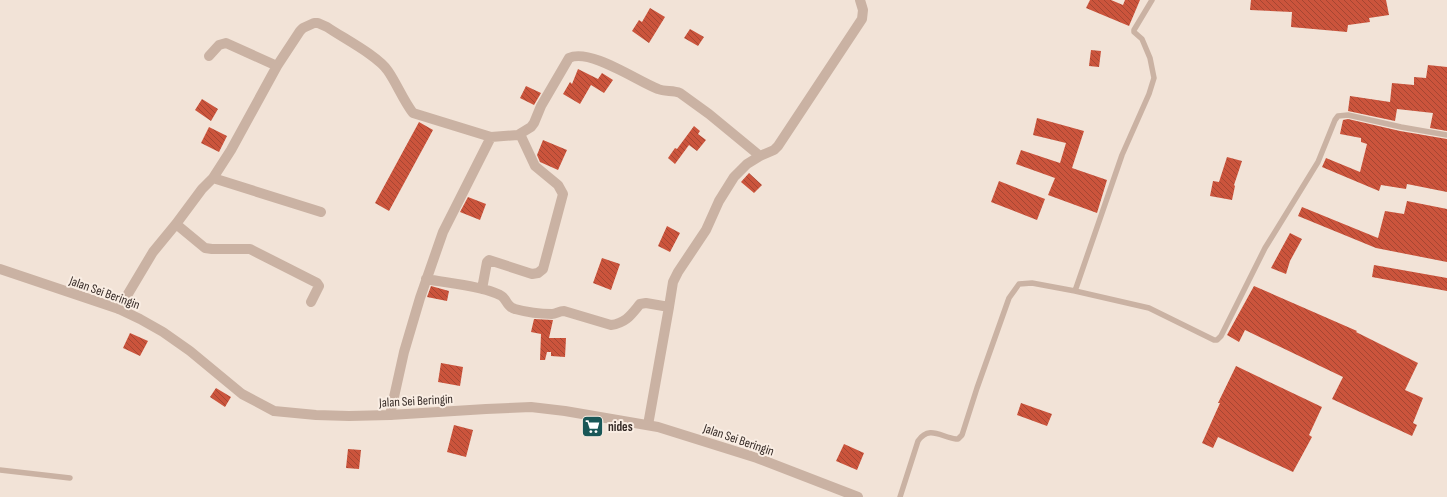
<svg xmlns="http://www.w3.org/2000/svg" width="1447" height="497" viewBox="0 0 1447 497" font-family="'Sofia Sans Condensed',sans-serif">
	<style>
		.building { fill: url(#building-back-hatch) }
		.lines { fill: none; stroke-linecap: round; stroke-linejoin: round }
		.service { stroke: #cab2a3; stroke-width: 5.5 }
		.minor { stroke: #cab2a3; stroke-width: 10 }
		.tertiary { stroke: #cab2a3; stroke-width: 10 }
		.labels { text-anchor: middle; stroke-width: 4; stroke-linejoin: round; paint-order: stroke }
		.street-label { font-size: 13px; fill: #342925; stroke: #f9ede3 }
		.poi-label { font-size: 13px; font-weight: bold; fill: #342925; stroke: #f9ede3; text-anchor: start }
	</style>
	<defs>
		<pattern id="building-back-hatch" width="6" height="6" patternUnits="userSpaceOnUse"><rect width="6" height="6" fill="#cb543c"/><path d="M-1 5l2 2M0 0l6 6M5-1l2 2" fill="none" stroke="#a64632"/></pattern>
	</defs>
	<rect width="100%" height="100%" fill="#f2e3d7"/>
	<path class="building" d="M1090,0H1111L1123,5L1125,0H1140L1129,26L1086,8Z
		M1251,0H1386L1389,15L1369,18L1370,22L1348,25L1347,32L1291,27L1292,12L1250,10Z
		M650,8L665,17L649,43L632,31L639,20L642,22Z
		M690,29L704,37L698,46L684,38Z
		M1091,50L1101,51L1099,67L1089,66Z
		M1428,65L1447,67V131L1430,128L1433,113L1397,109L1395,121L1348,111L1350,96L1390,102L1392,83L1414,85V77L1426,78Z
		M578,69L598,79L602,73L613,80L604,93L591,85L580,104L563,94L570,82L572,84Z
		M526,86L541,93L534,105L520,98Z
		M202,99L218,109L211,121L195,110Z
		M1037,118L1084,131L1072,168L1107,180L1097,213L1048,195L1055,178L1016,164L1021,150L1060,163L1066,143L1033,135Z
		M1348,119L1400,131L1447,139V192L1407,184L1406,189L1381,185L1379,191L1322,167L1326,158L1360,172L1367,144L1361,142V138L1340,134L1343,120Z
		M419,122L433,130L389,211L375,203Z
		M694,126L700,131L698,134L706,140L697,151L689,145L675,164L668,158L675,148L677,149Z
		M209,127L227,136L219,152L201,143Z
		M543,140L567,150L558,170L540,162L537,155Z
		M1227,157L1242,161L1234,185L1235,186L1232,200L1210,196L1213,181L1219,182Z
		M749,173L762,185L754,193L741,182Z
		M999,181L1045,199L1037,220L991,202Z
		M468,197L486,204L480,220L460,212Z
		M1407,201L1447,209V262L1376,248L1298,216L1302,207L1378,238L1385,211L1404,214Z
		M667,226L680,233L670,252L658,246Z
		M1290,233L1302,239L1290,261L1286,274L1271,268Z
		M602,258L620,264L611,290L593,283Z
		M1374,265L1447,278V291L1372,277Z
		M431,286L449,291L447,301L427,297Z
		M1254,286L1357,331L1356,332L1418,363L1405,390L1423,398L1413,423L1417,425L1412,436L1332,399L1343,377L1245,330L1239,342L1227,335Z
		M534,319L553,320L549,338H566L565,357L551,356V352H547L545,360H540L541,334L531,332Z
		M130,333L148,341L140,356L123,348Z
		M441,363L463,367L460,386L438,382Z
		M1236,366L1322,407L1309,435L1312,437L1293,472L1218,437L1213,448L1202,443L1220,403H1218Z
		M216,388L231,397L225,407L210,397Z
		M1021,403L1052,414L1047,426L1017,415Z
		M454,425L473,430L466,457L447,452Z
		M844,444L864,453L857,470L836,461Z
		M348,449L361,450L359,469L346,468Z"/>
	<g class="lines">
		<path class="service" d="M1075,291L1122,155L1149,94L1154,78L1150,58L1142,39L1134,32V30L1152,0
			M0,470L70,478
			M900,497L918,441C929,425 941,437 956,439H958L962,435L977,388L1009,298L1019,284L1032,283L1075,291L1149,308L1214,340H1217L1221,336L1265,248L1318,162L1335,120L1338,116L1348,115L1401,127L1447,135"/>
		<path class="minor" d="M209,56L219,45L226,43L277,66
			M213,178L321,212
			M176,224L205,248L212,249H250L317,283L319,286L311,302
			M426,279C446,283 483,286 500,295C507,298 506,307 515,309C526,312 540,314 552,314C556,314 559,311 564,311L611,325C626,323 631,315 640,304L646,303L669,307L673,282L678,272L706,230L719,201L734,177L747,164L760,156L774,150L778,146L862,19L863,10L860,0
			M482,289L487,262L489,260L532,274L538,273L543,269L563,194L558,185L535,166L520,134
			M119,309L153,252L176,224L202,189L213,178L231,150L277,66L300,31L303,28L314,23H318L327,27C343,38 378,56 388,71C397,84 403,100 413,113L491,137L518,135L531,127L534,123L541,106L569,58C590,48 637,81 658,89C665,92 673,90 680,93L709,114L760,156
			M390,415L404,352L420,298L443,232L491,137
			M648,425L669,307"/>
		<path class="tertiary" d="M0,269L119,309L140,319L163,332L190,351L242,394L274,411L316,415L349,416L390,415L486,409L531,407L565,411L658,427L757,458L858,497"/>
	</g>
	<defs>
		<symbol id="supermarket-square" viewBox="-11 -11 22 22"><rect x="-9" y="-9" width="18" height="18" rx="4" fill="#195757" stroke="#f9ede3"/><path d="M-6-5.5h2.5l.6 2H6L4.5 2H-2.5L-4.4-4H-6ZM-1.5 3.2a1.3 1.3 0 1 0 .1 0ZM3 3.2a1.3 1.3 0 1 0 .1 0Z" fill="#fff"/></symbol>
	</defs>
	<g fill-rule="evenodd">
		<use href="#supermarket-square" x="580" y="414" width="25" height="25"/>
	</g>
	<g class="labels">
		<g class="street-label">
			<text transform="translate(105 292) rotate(20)" y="5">Jalan Sei Beringin</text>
			<text transform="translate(416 400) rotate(-3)" y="5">Jalan Sei Beringin</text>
			<text transform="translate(739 439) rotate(19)" y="5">Jalan Sei Beringin</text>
		</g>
		<g class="poi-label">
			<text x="608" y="431">nides</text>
		</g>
	</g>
</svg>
